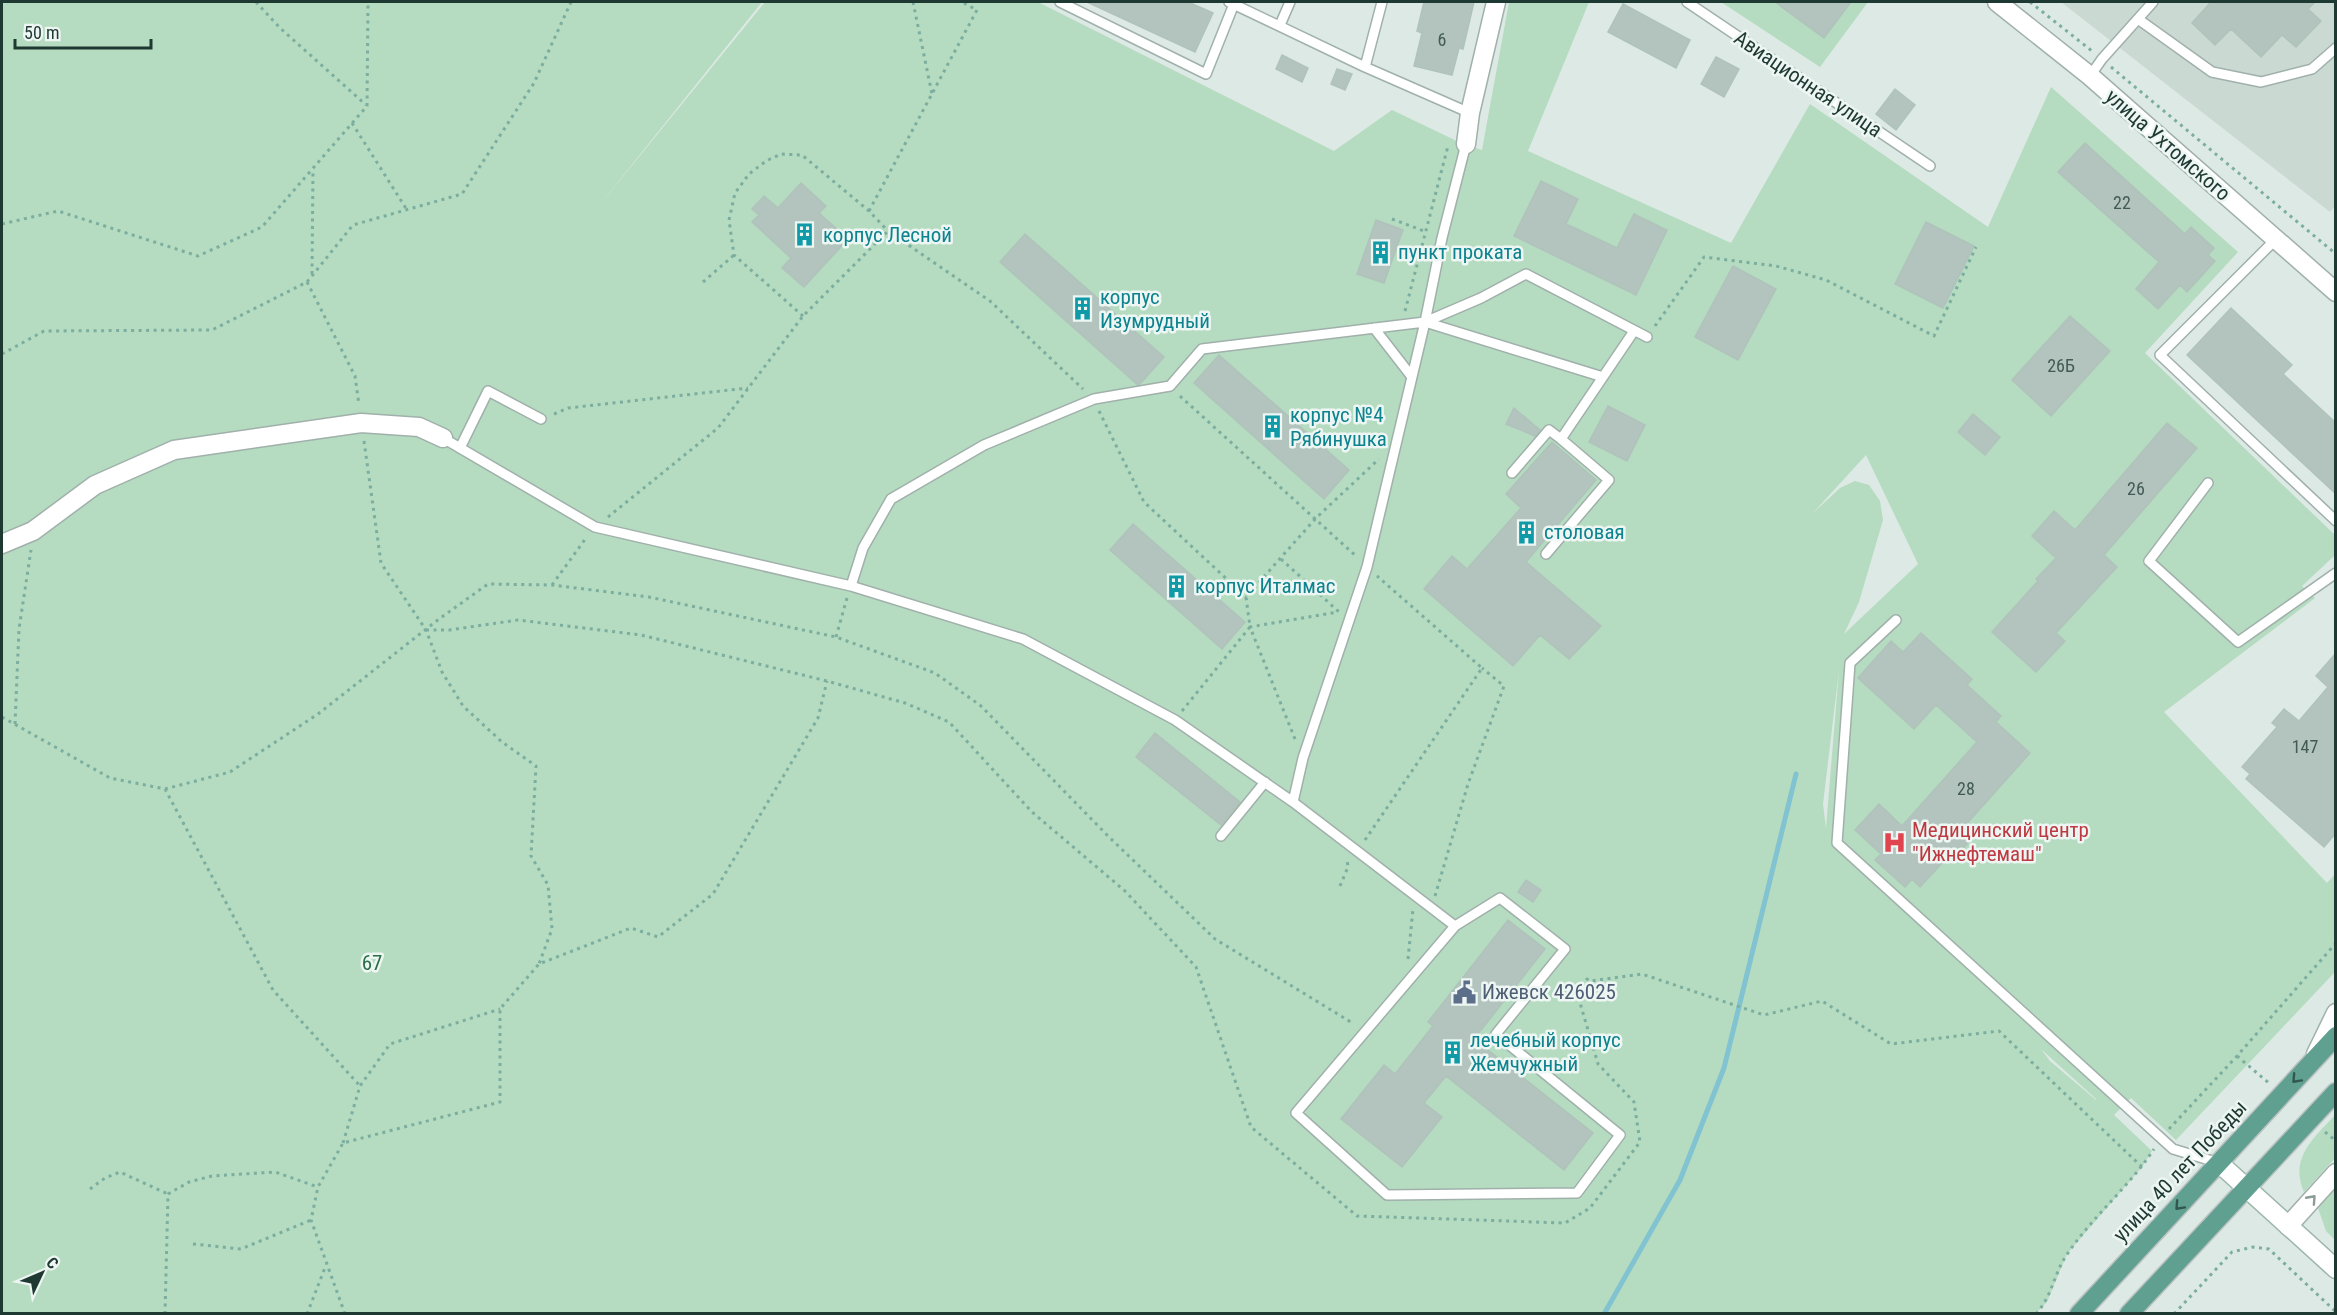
<svg xmlns="http://www.w3.org/2000/svg" width="2337" height="1315" viewBox="0 0 2337 1315" font-family="'Roboto Condensed',sans-serif">
	<style>
		.built { fill: #cbd9d3 }
		.green { fill: #b5dbc0; fill-rule: evenodd }
		.lines { fill: none; stroke-linecap: round; stroke-linejoin: round }
		.stream { stroke: #82c3d1; stroke-width: 5 }
		.building { fill: #b2c4bd; stroke: #afc3bb; stroke-width: 1.5 }
		.service-casing { stroke: #a0b0ab; stroke-width: 12 }
		.minor-casing { stroke: #a0b0ab; stroke-width: 21 }
		.secondary-casing { stroke: #9cb5ac; stroke-width: 21 }
		.primary-casing { stroke: #bcc3c2; stroke-width: 21 }
		.path { stroke: #7cae9f; stroke-width: 3; stroke-dasharray: 3 4.5; stroke-linecap: butt }
		.service { stroke: #fff; stroke-width: 9 }
		.minor { stroke: #fff; stroke-width: 18 }
		.secondary { stroke: #fff; stroke-width: 18 }
		.primary { stroke: #60a091; stroke-width: 18 }
		.oneway { stroke: #32574e }
		.oneway2 { stroke: #8e9c98 }
		.labels { text-anchor: middle; stroke-width: 5; stroke-linejoin: round; paint-order: stroke }
		.number-label { font-size: 18px; fill: #435b55 }
		.street-label { font-size: 21px; fill: #1e3832; stroke: #edf6f2 }
		.culture-label { font-size: 21px; fill: #0d838f; stroke: #edf6f2; text-anchor: start }
		.health-label { font-size: 21px; fill: #be3a42; stroke: #edf6f2; text-anchor: start }
		.park-label { font-size: 21px; fill: #287045; stroke: #edf6f2 }
		.service-label { font-size: 21px; fill: #4e5e75; stroke: #edf6f2; text-anchor: start }
	</style>
	<rect width="100%" height="100%" fill="#dde9e4"/>
	<path class="built" d="M2061,2H2335V206L2330,212Z"/>
	<path class="green" d="M2,2H762L594,212L765,2H1038L1334,151L1392,110L1461,143L1482,150L1509,2H1589L1528,151L1731,243L1810,104L1988,227L2051,87L2238,252L2145,353L2335,535V555L2302,586L2315,598L2164,712L2327,883L2335,874V972L2176,1140L2131,1098L2114,1115L2152,1151L2142,1167L2067,1254L2047,1302L2036,1313L2,1314ZM1866,455L1918,564L1844,634L1859,602L1883,520L1880,501L1869,485L1855,481L1840,488L1812,514ZM1839,670L1826,828V829L1823,804ZM2041,1049L2096,1099V1100L2050,1061Z
		M1721,2H1868L1820,67Z
		M2335,1115V1158L2304,1192C2289,1158 2314,1138 2335,1115Z
		M2335,1189V1240L2326,1231L2318,1208Z"/>
	<g class="lines">
		<path class="stream" d="M1604,1314L1680,1180L1724,1068L1796,774"/>
	</g>
	<path class="building" d="M1087,2H1188L1213,13L1195,52Z
		M1424,2H1474L1463,49L1459,48L1452,75L1414,66L1422,33L1417,31Z
		M1775,2H1851L1824,38Z
		M2211,2H2315L2308,9L2321,21L2296,47L2282,35L2261,57L2231,29L2215,45L2192,23Z
		M1623,4L1690,40L1676,68L1608,32Z
		M1282,55L1308,68L1302,82L1276,69Z
		M1716,57L1739,69L1724,97L1701,84Z
		M1337,69L1352,74L1345,90L1331,84Z
		M1895,89L1915,105L1896,130L1876,114Z
		M2085,143L2185,234L2191,227L2214,248L2208,255L2215,261L2187,292L2180,285L2158,309L2136,289L2159,262L2058,172Z
		M1541,181L1578,199L1566,224L1617,248L1634,214L1667,230L1636,295L1514,236Z
		M801,183L826,206L819,213L848,239L804,287L782,268L791,258L752,222L759,215L752,209L764,196L778,208Z
		M1376,220L1403,230L1384,283L1357,274Z
		M1926,222L1974,246L1943,308L1895,284Z
		M1025,234L1164,357L1140,384L1138,385L1000,262Z
		M1733,266L1776,289L1738,360L1695,337Z
		M2231,308L2292,365L2283,374L2336,423V494L2187,355Z
		M2070,316L2110,351L2051,416L2012,380Z
		M1219,355L1349,470L1324,499L1194,383Z
		M1608,406L1645,425L1627,461L1589,442Z
		M1514,408L1540,430L1535,436L1506,424Z
		M1973,414L2000,437L1985,455L1958,432Z
		M2167,423L2197,448L2104,555L2117,567L2056,633L2065,641L2036,672L1992,632L2038,581L2036,579L2056,558L2032,536L2054,511L2075,530Z
		M1552,442L1596,480L1526,562L1601,626L1569,659L1540,635L1513,666L1424,589L1452,556L1467,569L1521,508L1506,494Z
		M1133,524L1245,622L1222,649L1110,550Z
		M1921,633L1972,679L1967,685L2001,716L1996,722L2030,753L1963,828L1973,837L1960,852L1956,848L1920,887L1912,879L1905,887L1875,860L1881,854L1855,830L1879,804L1902,826L1977,742L1936,705L1914,729L1858,678L1891,641L1903,652Z
		M2336,653V833L2324,847L2246,779L2250,774L2242,767L2277,727L2272,723L2284,709L2299,721L2328,687L2316,676Z
		M1155,733L1240,802L1221,825L1136,757Z
		M1526,880L1541,890L1533,902L1518,892Z
		M1508,920L1545,949L1474,1039L1593,1133L1564,1170L1446,1076L1424,1103L1442,1117L1402,1167L1341,1119L1384,1065L1395,1074L1433,1026L1428,1022Z"/>
	<g class="lines">
		<defs>
			<path id="service" d="M1060,2L1206,74L1234,4
				M1229,2L1365,67L1470,113
				M1687,2L1930,166
				M2138,19L2212,72L2261,82L2312,69L2336,48
				M1280,25L1290,2
				M1365,67L1382,2
				M2090,76L2102,59L2153,2
				M2276,239L2160,355L2336,521
				M1425,322L1603,377
				M1374,328L1412,377
				M443,438L595,527L851,586L1023,639L1175,720L1293,802
				M460,448L488,391L541,419
				M1512,473L1549,430L1561,439L1634,331
				M2208,483L2149,561L2238,642L2336,573
				M1546,554L1609,480L1561,439
				M851,586L863,548L891,499L984,445L1094,399L1170,386L1202,349L1425,322L1481,298L1526,274L1647,337
				M1896,620L1850,663L1837,843L2173,1149L2219,1163
				M1221,836L1265,782
				M1455,926L1500,898L1565,949L1496,1034L1620,1135L1577,1193L1387,1195L1296,1113L1455,926L1293,802L1303,758L1367,567L1425,322L1442,238L1466,144"/>
			<path id="minor" d="M1997,2L2090,76L2336,292
				M1466,144L1470,113L1496,2
				M2,544L33,531L95,485L174,450L361,423L419,427L443,438
				M2316,1054L2336,1013
				M2288,1226L2336,1173"/>
			<path id="secondary" d="M2219,1163L2336,1269"/>
			<path id="primary" d="M2079,1314L2336,1036
				M2129,1314L2336,1092"/>
		</defs>
		<use href="#service" class="service-casing"/>
		<use href="#minor" class="minor-casing"/>
		<use href="#secondary" class="secondary-casing"/>
		<use href="#primary" class="primary-casing"/>
		<path class="path" d="M256,2L280,28L366,105
			M913,2L932,94
			M2030,2L2092,51
			M2111,67L2336,254
			M352,123L407,210
			M869,211L977,10L962,2
			M1392,219L1424,231
			M2,224L58,211L198,256L262,227L367,106L368,2
			M312,274L313,169
			M307,282L355,376L359,405
			M703,282L734,255
			M1405,311L1448,146
			M803,316L734,255L729,220L735,193L749,174L766,161L781,154L802,155L869,211L888,231
			M1655,326L1704,257L1776,266L1826,280L1934,336L1976,247
			M2,354L44,331L212,330L307,282L353,225L462,194L534,83L571,2
			M1180,396L1357,557
			M1099,411L1144,502L1246,597
			M554,414L568,408L748,388
			M364,441L381,563L426,630L442,672L463,706L502,742L536,766L531,856L548,885L552,929L539,964
			M608,517L718,428L803,316L888,231L990,301L1083,389
			M1281,559L1339,612
			M552,585L586,538
			M426,630H449L518,620L641,635L827,681L905,703L949,722L1032,812L1125,891L1196,967L1251,1127L1357,1216L1565,1223L1590,1208L1640,1142L1634,1102L1598,1064L1578,996L1587,979L1590,981L1642,974L1764,1015L1822,1001L1891,1044L1999,1031L2142,1167
			M836,637L847,598
			M1182,711L1250,627L1246,597L1316,518L1379,459
			M2,717L110,778L165,789L230,772L318,714L439,619L488,584L552,585L649,597L836,637L935,673L981,706L1108,836L1215,939L1354,1024
			M15,724L19,629L31,550
			M1295,739L1250,627L1338,612
			M165,789L273,990L360,1086
			M1365,840L1482,668L1377,576
			M1340,886L1348,867L1347,859
			M1435,896L1468,784L1504,686L1482,668
			M1408,959L1413,909
			M2237,1056L2270,1084
			M2169,1129L2237,1056L2336,943
			M2325,1132L2336,1141
			M343,1143L360,1086L390,1044L500,1009
			M90,1189L105,1178L120,1172L168,1194
			M193,1244L241,1249L311,1220
			M165,1314L168,1194L189,1182L212,1176L275,1172L318,1187
			M307,1314L326,1265
			M345,1314L311,1220L318,1187L343,1143L500,1102V1009L539,964L631,928L658,937L713,894L818,718L827,681
			M2036,1314C2053,1295 2054,1272 2068,1253C2093,1216 2129,1187 2154,1149
			M2174,1314L2232,1252L2253,1247L2269,1249L2336,1312"/>
		<use href="#service" class="service"/>
		<use href="#minor" class="minor"/>
		<use href="#secondary" class="secondary"/>
		<use href="#primary" class="primary"/>
	</g>
	<defs><path id="oneway-chevron" d="M-2-3.5L2.5 0L-2 3.5" fill="none" stroke-width="1.6" stroke-linecap="round" stroke-linejoin="round" transform="scale(1.5)"/></defs>
	<g class="oneway">
		<use href="#oneway-chevron" transform="translate(2296 1079) rotate(133)"/>
		<use href="#oneway-chevron" transform="translate(2179 1206) rotate(133)"/>
	</g>
	<use class="oneway2" href="#oneway-chevron" transform="translate(2312 1199) rotate(-48)"/>
	<defs>
		<symbol id="building-bare" viewBox="-9 -9 18 18"><path d="M-4-6H4V6H1V3H-1V6H-4ZM-2.5-4.3h1.7v1.8h-1.7ZM.8-4.3h1.7v1.8H.8ZM-2.5-1h1.7V.8h-1.7ZM.8-1h1.7V.8H.8Z" fill="#0f9aa8" stroke="#edf6f2" stroke-width="2.5" paint-order="stroke"/></symbol>
		<symbol id="hospital-bare" viewBox="-9 -9 18 18"><path d="M-5-5h3v3.5h4V-5h3V5h-3V1.5h-4V5h-3Z" fill="#e0444e" stroke="#edf6f2" stroke-width="2.5" paint-order="stroke"/></symbol>
		<symbol id="civic-bare" viewBox="-9 -9 18 18"><path d="M-.6-6.5H3V-4.5H.6V-3L4-1V1h2V6H-6V1h2V-1L-.6-3ZM-1.2 2.5V6h2.4V2.5Z" fill="#5c6f8a" stroke="#edf6f2" stroke-width="2.5" paint-order="stroke"/></symbol>
	</defs>
	<g fill-rule="evenodd">
		<use href="#building-bare" x="788" y="218" width="33" height="33"/>
		<use href="#building-bare" x="1364" y="236" width="33" height="33"/>
		<use href="#building-bare" x="1066" y="292" width="33" height="33"/>
		<use href="#building-bare" x="1256" y="410" width="33" height="33"/>
		<use href="#building-bare" x="1510" y="516" width="33" height="33"/>
		<use href="#building-bare" x="1160" y="570" width="33" height="33"/>
		<use href="#hospital-bare" x="1878" y="826" width="33" height="33"/>
		<use href="#civic-bare" x="1448" y="976" width="33" height="33"/>
		<use href="#building-bare" x="1436" y="1036" width="33" height="33"/>
	</g>
	<g class="labels">
		<g class="number-label">
			<text x="1442" y="46">6</text>
			<text x="2122" y="209">22</text>
			<text x="2061" y="372">26Б</text>
			<text x="2136" y="495">26</text>
			<text x="2305" y="753">147</text>
			<text x="1966" y="795">28</text>
		</g>
		<g class="street-label">
			<text transform="translate(1808 84) rotate(34)" y="7">Авиационная улица</text>
			<text transform="translate(2168 145) rotate(41)" y="7">улица Ухтомского</text>
			<text transform="translate(2180 1171) rotate(-47)" y="7">улица 40 лет Победы</text>
		</g>
		<g class="culture-label">
			<text x="823" y="242">корпус Лесной</text>
			<text x="1398" y="259">пункт проката</text>
			<text x="1100" y="304">корпус<tspan x="1100" dy="24">Изумрудный</tspan></text>
			<text x="1290" y="422">корпус №4<tspan x="1290" dy="24">Рябинушка</tspan></text>
			<text x="1544" y="539">столовая</text>
			<text x="1195" y="593">корпус Италмас</text>
			<text x="1470" y="1047">лечебный корпус<tspan x="1470" dy="24">Жемчужный</tspan></text>
		</g>
		<g class="health-label">
			<text x="1912" y="837">Медицинский центр<tspan x="1912" dy="24">"Ижнефтемаш"</tspan></text>
		</g>
		<g class="park-label">
			<text x="372" y="970">67</text>
		</g>
		<g class="service-label">
			<text x="1482" y="999">Ижевск 426025</text>
		</g>
	</g>
	<rect width="2337" height="1315" fill="none" stroke="#1e3832" stroke-width="6"/>
	<g transform="translate(42 1273) rotate(46)" stroke="#edf6f2" stroke-width="4.5" paint-order="stroke">
	<path d="M0-4.5L10 22L0 15L-10 22Z" fill="#1e3832"/>
	<text y="-9" font-size="16" font-weight="bold" text-anchor="middle" fill="#1e3832">С</text>
	</g>
	<path d="M15 39v9h136v-9" fill="none" stroke="#1e3832" stroke-width="3"/>
	<text x="24" y="39" font-size="18" fill="#1e3832" stroke="#edf6f2" stroke-width="4.5" paint-order="stroke">50 m</text>
</svg>
